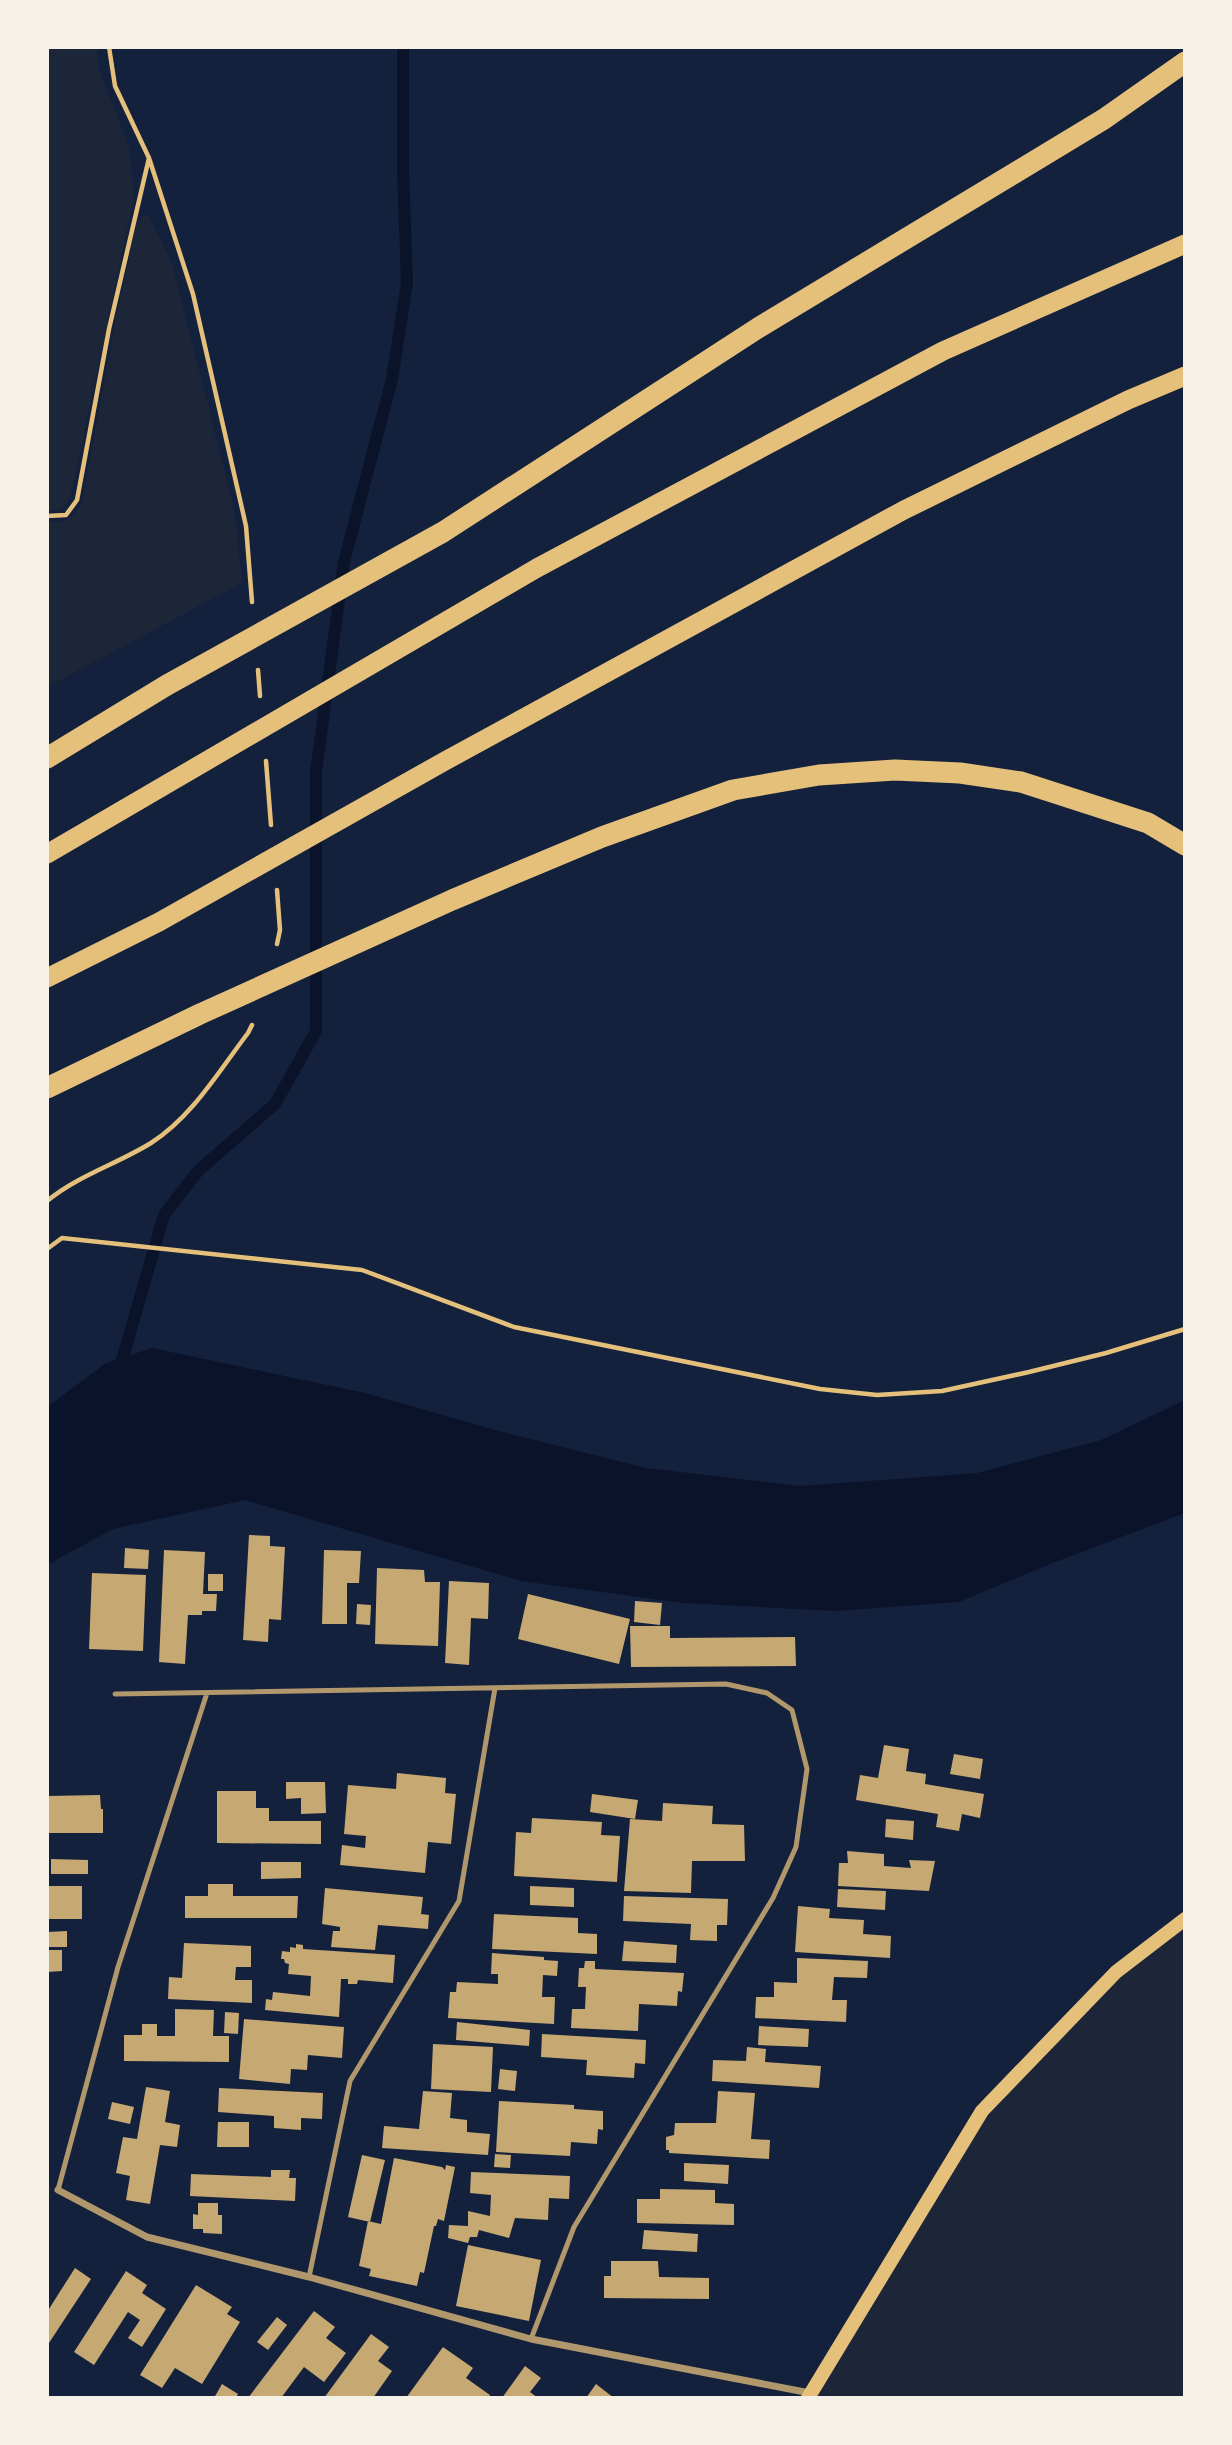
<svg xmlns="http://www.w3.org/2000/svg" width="1232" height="2445" viewBox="0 0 1232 2445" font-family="'Varela Round',sans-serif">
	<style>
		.green { fill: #1d2539 }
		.water { fill: #0b132b }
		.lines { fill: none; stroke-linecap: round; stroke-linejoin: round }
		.stream { stroke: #0b132b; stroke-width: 12 }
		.building { fill: #c6a872 }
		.path { stroke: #e5c07b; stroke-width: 4.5 }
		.service { stroke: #b1986c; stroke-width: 5 }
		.minor { stroke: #b1986c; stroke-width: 7 }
		.secondary { stroke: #e5c07b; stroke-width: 14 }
		.trunk { stroke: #e5c07b; stroke-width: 19 }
		.motorway { stroke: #e5c07b; stroke-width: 21 }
	</style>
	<rect width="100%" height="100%" fill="#14213d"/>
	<path class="green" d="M47,47H97L99,70L129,146L134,197L73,486C69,503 66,512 47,511Z
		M142,215L149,216L172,263L235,513L242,583L47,687V522C66,523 72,519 82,502L116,318L137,221Z
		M1185,1919V2393L1183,2398H808L982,2111L1116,1972Z"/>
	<path class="water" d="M152,1348L365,1393L495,1430L646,1468L800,1486L977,1473L1101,1440L1185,1400V1513L1050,1564L959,1602L835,1611L683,1603L521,1581L245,1500L113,1529L47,1565V1407L106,1363Z"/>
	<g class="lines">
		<path class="stream" d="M118,1374L164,1215L198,1171L275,1104L316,1031V772L344,562L392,379L407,283L403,171V47"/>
	</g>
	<path class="building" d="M249,1535L270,1536V1546L285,1547L281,1620L269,1619L268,1642L243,1640Z
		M125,1548L149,1550L148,1569L124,1568Z
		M164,1550L205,1552L203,1594H217L216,1611H202V1615H188L185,1664L159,1662Z
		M324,1550L361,1551L359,1583H347V1624H322Z
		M377,1568L424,1570L425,1582H440L438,1646L375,1644Z
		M92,1573L146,1575L143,1651L89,1649Z
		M208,1574H223V1591H208Z
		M449,1581L489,1583L488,1619L471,1618L469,1665L445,1663Z
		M528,1594L630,1619L619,1664L518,1639Z
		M635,1601L662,1603L660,1625L634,1622Z
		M357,1604L371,1605L370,1625L356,1624Z
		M630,1626H670V1638L795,1637L796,1666L631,1667Z
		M884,1745L909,1749L906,1771L926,1774L925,1784L984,1794L980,1818L962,1814L959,1831L936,1827L938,1814L856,1800L860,1775L878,1778Z
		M954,1754L983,1759L980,1779L950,1774Z
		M397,1773L446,1778L445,1793L456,1794L451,1844L428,1842L425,1873L340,1865L342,1845L365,1848L366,1836L344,1834L348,1785L396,1789Z
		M286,1782H325L326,1813L301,1814V1798L286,1799Z
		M217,1791H256V1808H269V1821H321V1844L217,1843Z
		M592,1794L638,1800L635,1819L590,1812Z
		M100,1795L101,1809H103V1833H47V1796Z
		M663,1803L713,1806L712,1824L744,1825L745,1861H692L691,1893L624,1891L630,1819L662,1821Z
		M532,1818L602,1822L601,1835L620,1836L617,1882L514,1876L516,1832L531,1833Z
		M886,1819L914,1821L913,1840L885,1837Z
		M847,1851L884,1854V1866L911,1868L909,1860L935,1861L929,1891L838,1886L839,1863H848Z
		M51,1859L88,1860V1874H51Z
		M261,1862H301V1878L261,1879Z
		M208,1884H233V1896H298L297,1918H185V1896H208Z
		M47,1886H82V1919H47Z
		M530,1886L574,1888V1907L530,1905Z
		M325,1888L423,1897L421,1914L429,1915L428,1929L378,1925L375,1950L331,1947L333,1931H340V1927L322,1924Z
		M838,1889L886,1891L885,1910L837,1907Z
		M624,1896L728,1899L727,1925H717V1941L690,1940L691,1924L623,1921Z
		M798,1906L830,1909L829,1918L864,1920L863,1934L891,1936L890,1958L795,1952Z
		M494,1914L578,1918V1933L597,1934V1954L492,1949Z
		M67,1931V1947H48L47,1932Z
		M624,1941L677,1945L676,1963L622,1961Z
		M184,1943L251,1946V1967H236L235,1980H252V2003L168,1999L169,1977L182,1978Z
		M296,1944L303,1945V1949L395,1955L393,1983L358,1980L357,1984H348V1979H341L339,2017L265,2010L266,1999L272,2000L273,1992L310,1996L311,1976L288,1974L289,1964L285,1963L284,1959H281L282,1951L290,1952V1947L296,1948Z
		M47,1950H62V1971L47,1972Z
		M492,1953L544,1957V1960L558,1961L557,1976L543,1975L542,1997H555L554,2024L448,2018L450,1992H456L457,1982L498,1984V1974H491Z
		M797,1958L868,1961L867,1978L834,1977L832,2000H847L846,2022L755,2018L756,1997H774V1982L797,1983Z
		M585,1961H595V1969L684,1973L682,1992L678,1991L677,2006L639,2004L638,2031L571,2028L572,2009H585L586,1987H578L579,1968H584Z
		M175,2009L214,2010L213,2036H229V2062L124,2061V2035H142V2024H157V2036H175Z
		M225,2012L239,2013L238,2034L224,2033Z
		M244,2019L344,2027L342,2058L308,2055L307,2070L291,2069L290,2084L239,2079Z
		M457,2022L530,2030L529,2046L456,2040Z
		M759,2026L809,2029L808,2047L758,2045Z
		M542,2034L646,2040L645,2064L635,2063L634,2078L586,2075L587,2060L541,2057Z
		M433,2044L493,2047L491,2092L431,2089Z
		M747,2047L766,2049L765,2062L821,2066L819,2088L712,2081L713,2060L746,2061Z
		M500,2069L517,2071L515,2091L498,2089Z
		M146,2087L170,2091L165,2122L180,2125L177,2147L160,2145L150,2204L126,2200L130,2176L116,2173L123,2137L137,2139Z
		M219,2088L323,2093L322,2119L301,2118V2130L274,2128V2116L218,2112Z
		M423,2091L452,2093L450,2118L467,2120V2132L490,2134L488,2155L382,2148L384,2126L419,2129Z
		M718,2091L755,2093L751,2139L770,2140L769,2159L669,2153V2150H666V2137L674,2135L675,2123H716Z
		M499,2101L574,2105V2109L603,2111V2130L598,2129L597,2144L571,2142L570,2156L496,2152Z
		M112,2102L134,2107L130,2124L108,2119Z
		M218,2122H249V2147H217Z
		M495,2154L511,2155L510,2168L494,2167Z
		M362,2155L385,2160L370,2222L348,2217Z
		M394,2158L442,2167L445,2170L446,2165L455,2167L444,2221L438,2219L436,2226H434L424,2273L420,2272L417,2286L369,2276L371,2269L359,2266L368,2221L381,2224Z
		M684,2163L729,2165L728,2184L684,2181Z
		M271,2170H290L289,2178H296L295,2201L190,2196L191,2174L271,2177Z
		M471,2172L570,2176L569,2199L549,2198L548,2220L515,2218L509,2238L479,2230L477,2237H470L468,2243L448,2238L449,2225L468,2226V2211L490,2216L491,2195L470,2193Z
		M660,2189L715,2190V2203L734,2204V2225L637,2223V2199H660Z
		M198,2203H218V2215H222V2234L203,2233V2229H193V2214L198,2215Z
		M644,2230L698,2234L697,2252L642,2249Z
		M468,2245L541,2260L529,2321L456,2306Z
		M611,2261H658L659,2277L709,2278V2299L604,2298V2276H611Z
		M75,2268L91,2279L47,2346V2312Z
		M126,2271L147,2285L142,2293L166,2309L142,2347L128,2338L140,2320L128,2312L94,2365L74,2352Z
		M196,2285L232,2307L227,2314L240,2322L202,2384L175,2368L162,2388L140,2375Z
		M314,2311L335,2327L326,2338L346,2353L324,2382L304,2367L281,2398H248Z
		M277,2317L287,2325L268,2350L257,2342Z
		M371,2334L389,2347L378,2361L392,2371L373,2398H324Z
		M443,2347L473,2368L466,2378L490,2395L488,2398H406Z
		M525,2366L541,2378L530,2392L538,2398H502Z
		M222,2384L238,2394L236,2398H214Z
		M596,2384L614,2398H586Z"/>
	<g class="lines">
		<path class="path" d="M109,47L115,86L149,158L193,294L246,526L252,602
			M47,516L66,515L77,500L109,329L149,158
			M258,670L260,696
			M266,761L271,825
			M277,890L280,930L277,944
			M47,1201C79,1175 117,1164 151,1143C192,1117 219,1071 248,1033L252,1025
			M47,1249L62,1238L362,1270L514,1327L820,1389L877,1395L942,1391L1029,1372L1106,1353L1185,1329"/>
		<path class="service" d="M115,1694L726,1684L767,1693L792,1710L807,1769L796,1847L773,1898L574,2227L531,2339
			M58,2190L118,1967L207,1693
			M309,2277L350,2081L459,1901L495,1688"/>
		<path class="minor" d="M58,2190L147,2237L309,2277L531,2339L810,2393"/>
		<path class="secondary" d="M808,2398L982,2111L1116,1972L1185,1919"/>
		<path class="trunk" d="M47,854L537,568L943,351L1185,244
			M47,978L159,922L445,761L904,510L1128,400L1185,376"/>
		<path class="motorway" d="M47,758L167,685L443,532L758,328L1104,119L1185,62
			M47,1088L200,1014L452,900L602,837L733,790L819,775L895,770L960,773L1021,782L1148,823L1185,845"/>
	</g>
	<rect width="1232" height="2445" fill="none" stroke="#f6f1e7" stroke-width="98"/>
</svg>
